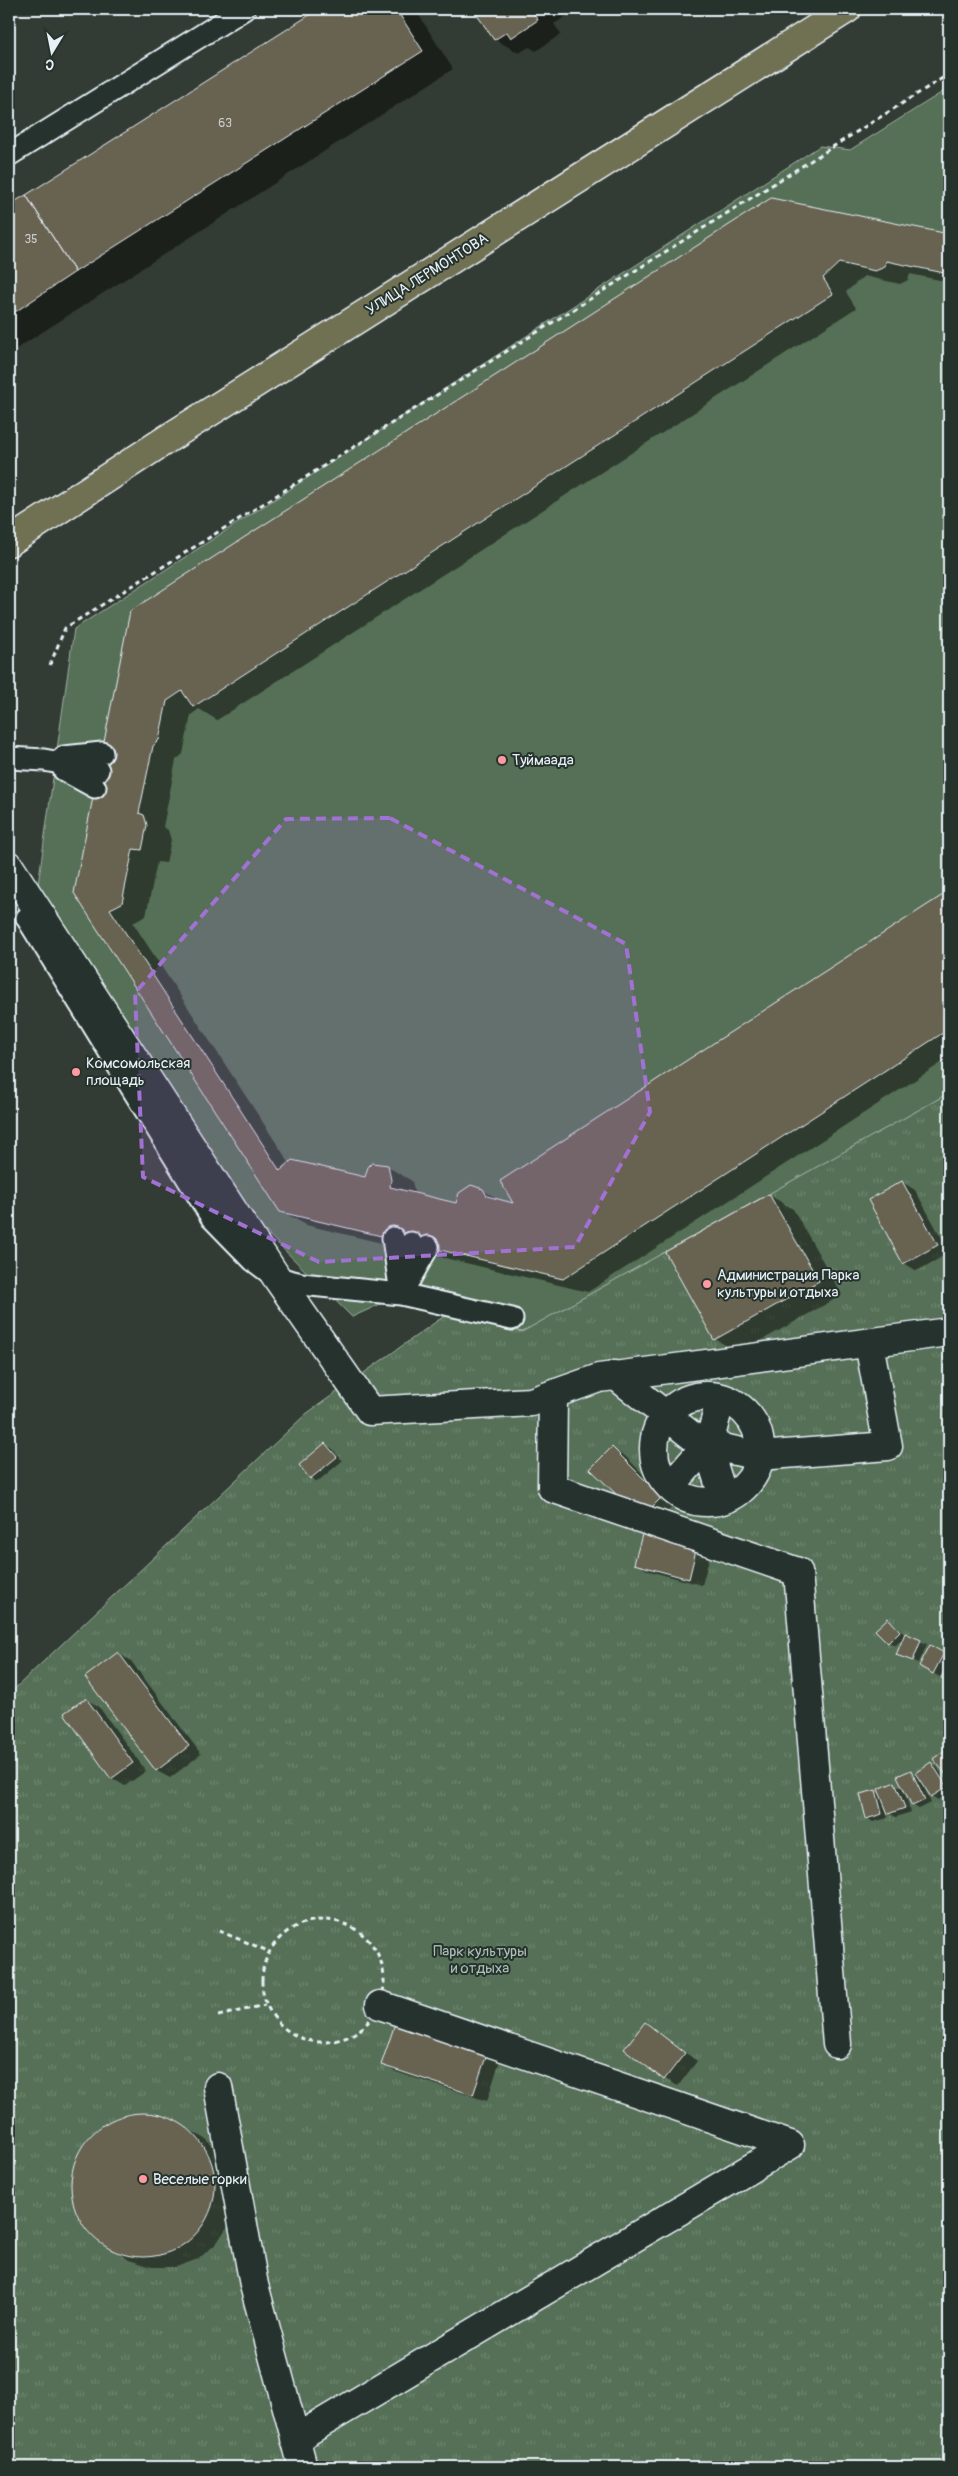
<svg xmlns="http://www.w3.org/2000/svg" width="958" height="2476" viewBox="0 0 958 2476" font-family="Pangolin,sans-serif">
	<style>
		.green { fill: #557056; stroke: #9eb0a7 }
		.park { fill: url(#park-tufts); stroke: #9eb0a7 }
		.shadow { fill: #0007 }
		.building { fill: #686251; stroke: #e8f1f8 }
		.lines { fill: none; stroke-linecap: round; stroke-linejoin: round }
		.lane-casing { stroke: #e8f1f8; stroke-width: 25 }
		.street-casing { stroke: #e8f1f8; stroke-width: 31 }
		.primary-casing { stroke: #e8f1f8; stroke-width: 31 }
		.path { stroke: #e8f1f8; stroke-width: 3; stroke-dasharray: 5 4; stroke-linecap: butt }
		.lane { stroke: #26332d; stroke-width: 21 }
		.street { stroke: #26332d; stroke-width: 28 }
		.primary { stroke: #706f52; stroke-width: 28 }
		.marked { fill: #a171d3; fill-opacity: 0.2; stroke: #a171d3; stroke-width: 4; stroke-dasharray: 10 6; stroke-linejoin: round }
		.poi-dot { fill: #ff9aa2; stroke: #26332d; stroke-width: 2 }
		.labels { text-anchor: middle; stroke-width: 4; stroke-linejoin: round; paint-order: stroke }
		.number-label { font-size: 12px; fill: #c8cdce }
		.street-label { font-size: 15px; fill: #e8f1f8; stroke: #26332d }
		.poi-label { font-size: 15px; fill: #e8f1f8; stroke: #26332d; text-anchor: start }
		.park-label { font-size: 15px; fill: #adbdb7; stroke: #26332d }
	</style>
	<defs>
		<pattern id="park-tufts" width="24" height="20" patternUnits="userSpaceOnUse" patternTransform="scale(1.25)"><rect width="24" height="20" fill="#557056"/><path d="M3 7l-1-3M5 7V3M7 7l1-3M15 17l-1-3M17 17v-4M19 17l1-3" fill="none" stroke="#6d856f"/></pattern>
	</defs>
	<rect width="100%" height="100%" fill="#333c34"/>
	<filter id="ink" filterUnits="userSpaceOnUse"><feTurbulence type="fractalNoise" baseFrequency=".02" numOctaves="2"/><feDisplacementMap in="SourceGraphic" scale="10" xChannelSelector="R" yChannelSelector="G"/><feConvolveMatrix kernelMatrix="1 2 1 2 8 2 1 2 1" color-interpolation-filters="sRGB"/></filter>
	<g filter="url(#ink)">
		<path class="green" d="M949,88V1093L522,1332L387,1301L352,1317L243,1209L37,892L74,629L820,146L850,150Z"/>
		<path class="park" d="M949,1093V2467H9V1694L306,1414L447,1314L522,1332Z"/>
		<path class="shadow" d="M322,9H415L453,69L16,349L11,373H9V207Z
			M475,9H596L586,16L576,10L554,24L561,34L536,51L529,47L519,53L494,39Z
			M771,199L949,235V282L910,274L908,280L900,284L864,276L846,292L856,308L217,720L199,709L191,715L183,754L176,760L163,827L168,830L171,840L166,863L157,862L146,916L133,923L290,1164L366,1179L388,1167L412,1181L415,1194L456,1204L482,1190L502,1201L515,1205L502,1182L949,892V1058L588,1292L306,1225L281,1211L75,893L131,612Z
			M902,1182L915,1190L949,1251V1253L917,1271L904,1263L869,1200Z
			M769,1195L793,1209L842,1295L739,1353L715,1339Z
			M325,1445L332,1448L342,1461L317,1482L311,1478L300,1465Z
			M612,1449L625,1456L674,1505L655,1525Z
			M644,1533L710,1555L702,1585L649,1571L636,1564Z
			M888,1619L905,1634L927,1644L919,1663L898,1654L905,1636L895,1646L888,1642Z
			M930,1647L949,1658L940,1677L920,1666Z
			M118,1653L131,1661L201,1754L170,1778L157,1771L86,1677Z
			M86,1699L99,1707L146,1771L125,1786L112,1778L66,1713Z
			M931,1763L937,1767L949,1786V1793L938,1800L932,1796L921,1780L931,1803L919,1809L912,1805L911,1772L915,1774Z
			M895,1784L903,1788L911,1812L896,1817L889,1813L886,1806H885L888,1818L873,1822L867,1818L875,1791L882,1795Z
			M397,2020L501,2057L487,2101L396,2072L383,2065Z
			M645,2024L697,2061L678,2086L665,2079Z
			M141,2113L165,2117L206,2139L222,2156L234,2201L229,2224L216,2244L198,2259L176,2267H152L129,2260L110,2248L91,2235L77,2215L71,2192L73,2169L82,2146L97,2129L118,2117Z"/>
		<path class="building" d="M319,9H396L423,51L75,272L26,195Z
			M473,9H533L531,10L538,20L511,38L507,32L494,40Z
			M26,195L75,272L9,316V205Z
			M771,198L949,234V274L886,261L885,267L875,271L839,263L823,278L833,294L193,707L182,691L167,701L159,740L153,746L139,813L144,815L147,825L142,850L133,849L122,903L110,909L280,1171L292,1160L365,1177L368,1167L372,1163L388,1165L391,1180L390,1187L456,1203L459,1193L471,1185L483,1189L487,1196L513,1203L500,1181L949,891V1029L563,1279L280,1212L74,893L130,611Z
			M902,1181L938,1245L903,1264L868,1200Z
			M769,1194L819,1281L714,1340L665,1252Z
			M325,1443L337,1457L310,1479L299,1465Z
			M612,1447L662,1497L641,1518L590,1469Z
			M643,1531L697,1546L689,1579L634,1564Z
			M888,1618L900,1631L888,1643L875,1630Z
			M905,1633L921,1640L913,1661L896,1655Z
			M930,1645L944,1653L933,1674L919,1666Z
			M118,1652L189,1746L156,1771L85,1677Z
			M949,1665V1683L941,1678Z
			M86,1698L133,1763L111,1779L64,1713Z
			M945,1750L949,1755V1778L933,1759Z
			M931,1762L947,1787L931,1797L915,1773Z
			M911,1770L925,1800L912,1806L897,1776Z
			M895,1782L905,1808L888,1814L878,1789Z
			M876,1790L882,1814L866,1819L860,1794Z
			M397,2018L489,2048L473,2095L381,2065Z
			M645,2022L685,2053L664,2080L624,2049Z
			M71 2185a72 72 0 1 1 144 0a72 72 0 1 1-144 0Z"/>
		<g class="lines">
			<defs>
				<path id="lane" d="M9,155L244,9
					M64,757L102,753
					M9,758L44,760L98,770
					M64,770L95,787
					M27,918L212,1218L253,1260L277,1278L301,1284L401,1294L512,1319
					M393,1238L401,1294
					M404,1277L411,1243
					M401,1294L428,1247"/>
				<path id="street" d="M9,866L277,1278L370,1411L531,1402L599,1378L949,1332
					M615,1375L697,1440
					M553,1394L552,1488L798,1572L837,2044
					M654 1449a53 53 0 1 1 106 0a53 53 0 1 1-106 0Z
					M711,1436L721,1398
					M718,1447L759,1456L888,1446L869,1343
					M711,1458L724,1499
					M670,1487L698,1455
					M380,2005L790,2145
					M218,2087L254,2285L303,2467
					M295,2439L790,2145"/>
				<path id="primary" d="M9,542L164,441L847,9"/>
			</defs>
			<use href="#lane" class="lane-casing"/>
			<use href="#street" class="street-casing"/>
			<use href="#primary" class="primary-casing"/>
			<path class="path" d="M50,665L65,628L949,74
				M262 1981a61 61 0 1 1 122 0a61 61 0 1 1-122 0Z
				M219,1931L268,1951
				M218,2016L265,2005"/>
			<use href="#lane" class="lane"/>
			<use href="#street" class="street"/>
			<use href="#primary" class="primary"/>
		</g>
	</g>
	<path class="marked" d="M390,818L626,944L650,1112L575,1247L319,1262L143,1177L135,993L286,819Z"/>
	<g class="poi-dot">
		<circle cx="502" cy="760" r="5"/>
		<circle cx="76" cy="1072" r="5"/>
		<circle cx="707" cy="1284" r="5"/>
		<circle cx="143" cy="2179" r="5"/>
	</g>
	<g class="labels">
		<g class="number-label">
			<text x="225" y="127">63</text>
			<text x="31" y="243">35</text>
		</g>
		<g class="street-label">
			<text transform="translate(427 274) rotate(-32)" y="5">УЛИЦА ЛЕРМОНТОВА</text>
		</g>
		<g class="poi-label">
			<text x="512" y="765">Туймаада</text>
			<text x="86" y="1068">Комсомольская<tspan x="86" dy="17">площадь</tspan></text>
			<text x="717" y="1280">Администрация Парка<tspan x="717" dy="17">культуры и отдыха</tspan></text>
			<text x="153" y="2184">Веселые горки</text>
		</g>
		<g class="park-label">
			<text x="480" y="1956">Парк культуры<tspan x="480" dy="17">и отдыха</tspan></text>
		</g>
	</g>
	<rect width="958" height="2476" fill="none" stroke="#26332d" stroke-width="30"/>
	<rect x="15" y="15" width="928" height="2446" fill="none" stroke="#e8f1f8" stroke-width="2" filter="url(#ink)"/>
	<g transform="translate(52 52) rotate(190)" stroke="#26332d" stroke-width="4" paint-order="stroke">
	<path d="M0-4L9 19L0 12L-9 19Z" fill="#e8f1f8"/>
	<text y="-8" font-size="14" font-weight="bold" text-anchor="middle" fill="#e8f1f8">С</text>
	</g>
</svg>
